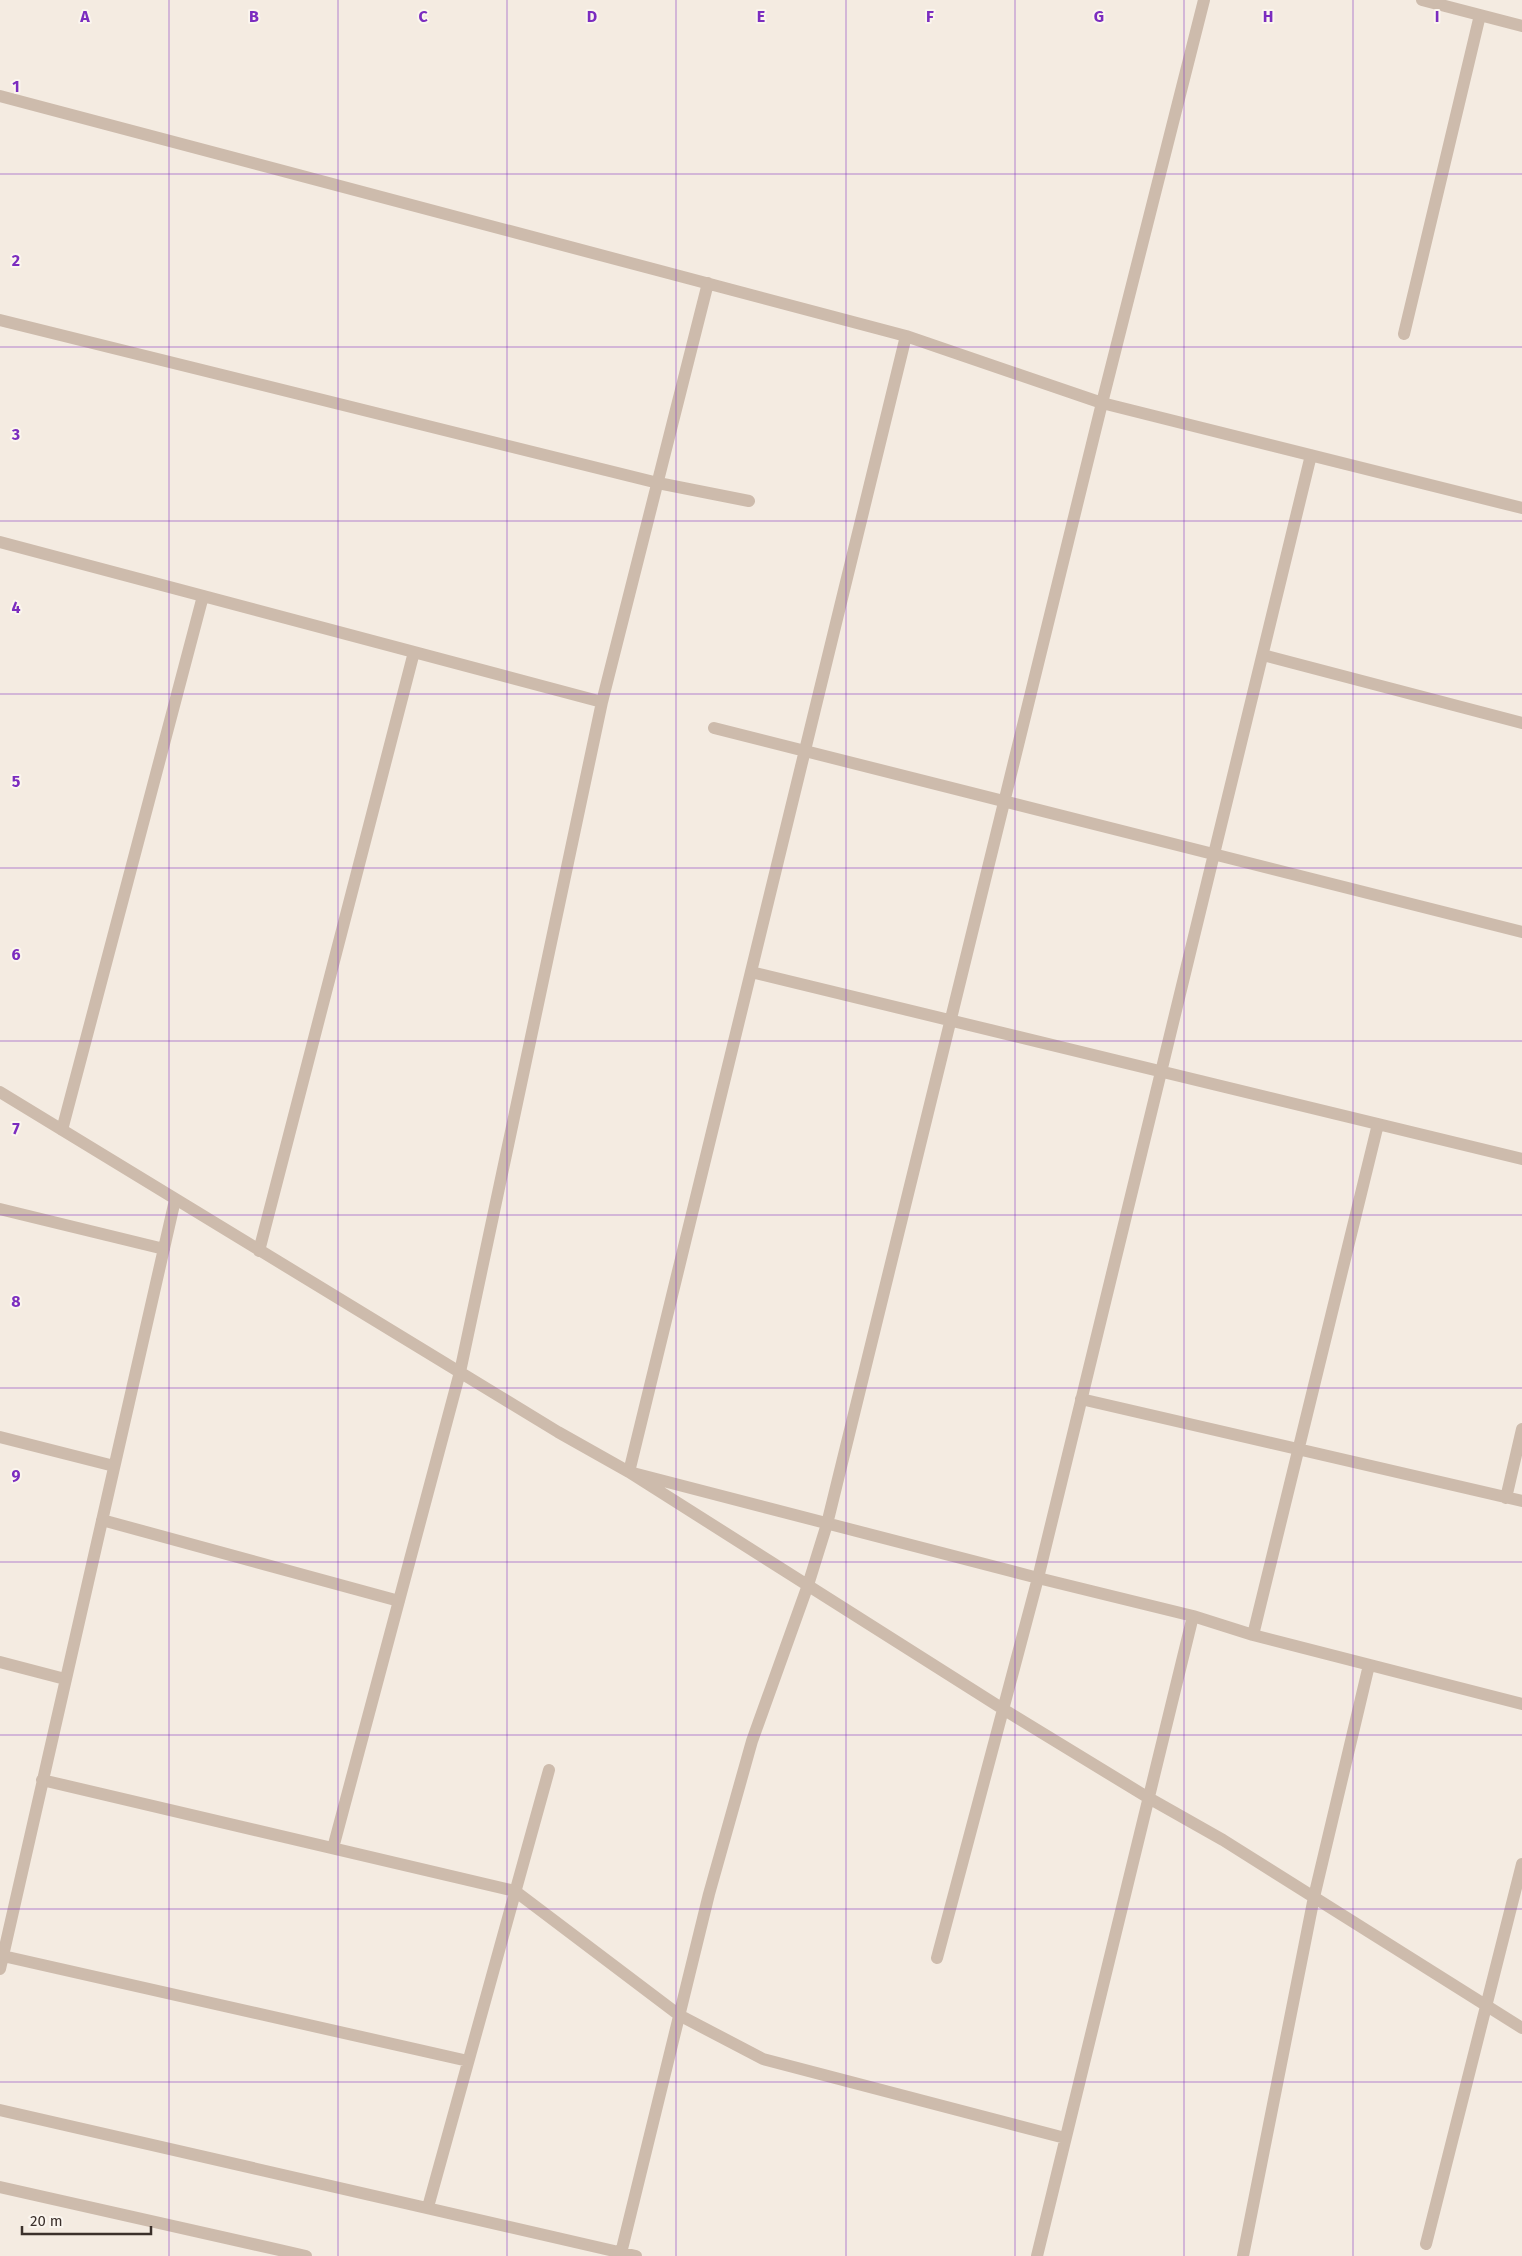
<svg xmlns="http://www.w3.org/2000/svg" width="1522" height="2256" viewBox="0 0 1522 2256" font-family="'Fira Sans',sans-serif">
	<style>
		.lines { fill: none; stroke-linecap: round; stroke-linejoin: round }
		.minor { stroke: #cdbbac; stroke-width: 12 }
		.grid { fill: none; stroke: #7b2cbf; stroke-width: 1; stroke-opacity: 0.55 }
		.grid-label { font-size: 16px; text-anchor: middle; font-weight: bold; fill: #7b2cbf; stroke: #fbf5ee; stroke-width: 4; stroke-linejoin: round; paint-order: stroke }
	</style>
	<rect width="100%" height="100%" fill="#f4ebe1"/>
	<g class="lines">
		<path class="minor" d="M1422,0L1522,26
			M0,96L906,336L1102,403L1522,508
			M0,320L658,483L749,501
			M1404,334L1480,15
			M906,336L629,1472L1038,1578L1193,1616L1253,1635L1522,1704
			M0,542L602,702
			M1263,655L1522,723
			M714,728L1522,932
			M751,972L1522,1159
			M0,1092L558,1432L629,1472L1003,1709L1147,1797L1223,1840L1522,2028
			M62,1130L203,596
			M0,1209L164,1249
			M259,1251L414,652
			M1081,1399L1522,1501
			M0,1437L114,1466
			M1506,1498L1522,1429
			M102,1520L399,1601
			M1253,1635L1378,1124
			M0,1662L65,1679
			M42,1780L515,1891L679,2015L763,2059L1065,2138
			M333,1848L460,1372L602,702L708,283
			M3,1956L468,2061
			M937,1958L1038,1578L1311,455
			M0,1969L175,1200
			M0,2110L636,2256
			M0,2187L306,2256
			M428,2207L549,1770
			M1426,2244L1522,1864
			M621,2253L709,1894L752,1741L808,1585L827,1524L1102,403L1204,0
			M1037,2256L1193,1616
			M1243,2256L1314,1897L1369,1665"/>
	</g>
	<path class="grid" d="M169,0V2256M338,0V2256M507,0V2256M676,0V2256M846,0V2256M1015,0V2256M1184,0V2256M1353,0V2256M0,174H1522M0,347H1522M0,521H1522M0,694H1522M0,868H1522M0,1041H1522M0,1215H1522M0,1388H1522M0,1562H1522M0,1735H1522M0,1909H1522M0,2082H1522"/>
	<g class="grid-label">
		<text x="85" y="22">A</text>
		<text x="254" y="22">B</text>
		<text x="423" y="22">C</text>
		<text x="592" y="22">D</text>
		<text x="761" y="22">E</text>
		<text x="930" y="22">F</text>
		<text x="1099" y="22">G</text>
		<text x="1268" y="22">H</text>
		<text x="1437" y="22">I</text>
		<text x="16" y="92">1</text>
		<text x="16" y="266">2</text>
		<text x="16" y="440">3</text>
		<text x="16" y="613">4</text>
		<text x="16" y="787">5</text>
		<text x="16" y="960">6</text>
		<text x="16" y="1134">7</text>
		<text x="16" y="1307">8</text>
		<text x="16" y="1481">9</text>
	</g>
	<path d="M22 2226v8h129v-8" fill="none" stroke="#3b302b" stroke-width="2.5"/>
	<text x="30" y="2226" font-size="15" fill="#3b302b" stroke="#fbf5ee" stroke-width="4" paint-order="stroke">20 m</text>
</svg>
